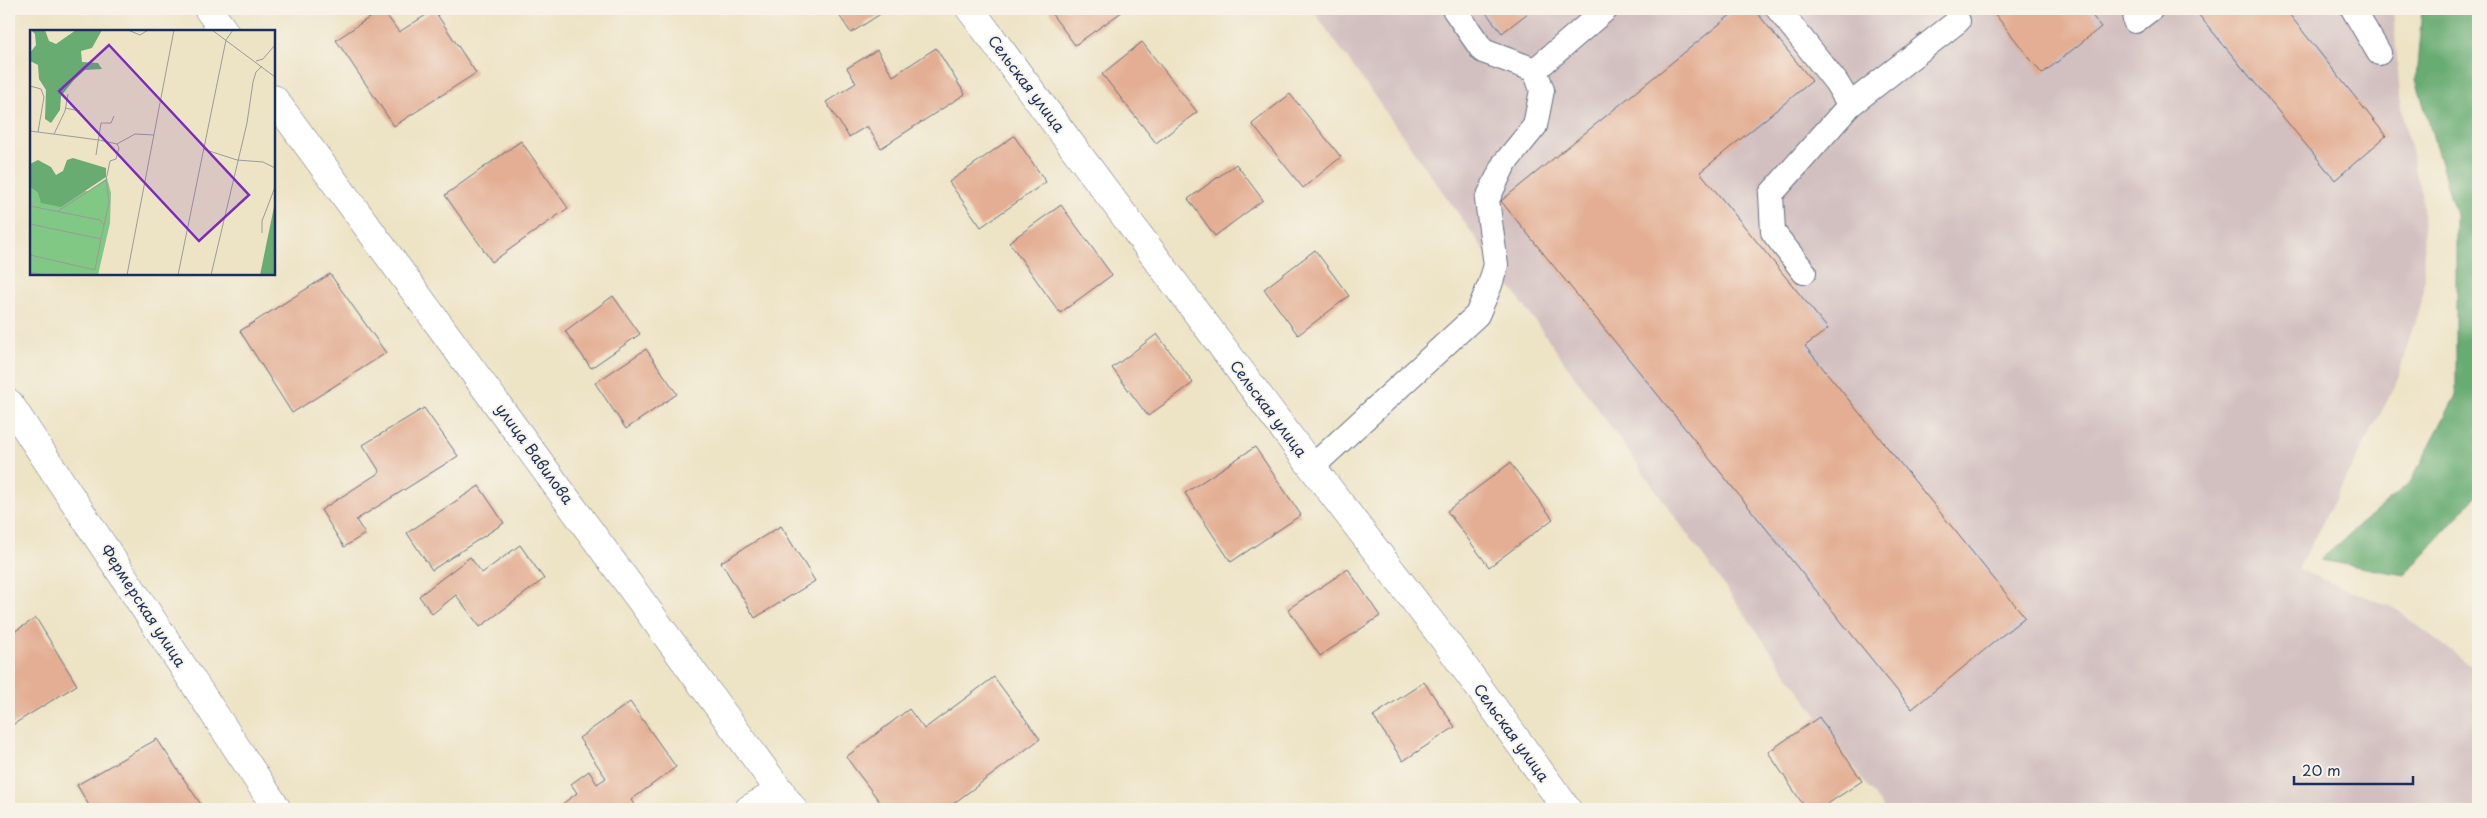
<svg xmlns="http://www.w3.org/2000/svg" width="2487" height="818" viewBox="0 0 2487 818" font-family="'Playpen Sans',sans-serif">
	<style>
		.industrial { fill: #d2bfc0 }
		.forest { fill: #68ac72; stroke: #426e68 }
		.building { fill: #e3ae93 }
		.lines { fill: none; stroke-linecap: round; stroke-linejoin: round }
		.lane-casing { stroke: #646e82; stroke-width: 26 }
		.street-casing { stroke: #646e82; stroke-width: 29 }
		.lane { stroke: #fff; stroke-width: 24 }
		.street { stroke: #fff; stroke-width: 28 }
		.labels { text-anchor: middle; stroke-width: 4; stroke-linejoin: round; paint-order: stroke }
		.street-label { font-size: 15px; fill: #1b2f5e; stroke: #f7f3e8 }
		.inset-road { fill: none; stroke: #999b9c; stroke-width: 1 }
		.view { fill: #7b2cbf; fill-opacity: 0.15; stroke: #7b2cbf; stroke-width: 2.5 }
		.inset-edge { fill: none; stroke: #1b2f5e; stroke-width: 2.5 }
	</style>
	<rect width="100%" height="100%" fill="#f7f3e8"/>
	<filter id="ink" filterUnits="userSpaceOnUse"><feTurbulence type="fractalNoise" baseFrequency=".02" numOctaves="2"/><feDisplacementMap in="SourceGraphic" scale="10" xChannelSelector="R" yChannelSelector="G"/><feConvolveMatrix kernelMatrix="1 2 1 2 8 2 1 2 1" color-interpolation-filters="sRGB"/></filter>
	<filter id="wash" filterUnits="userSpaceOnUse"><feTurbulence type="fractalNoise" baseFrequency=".0096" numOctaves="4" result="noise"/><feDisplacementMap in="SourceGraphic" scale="20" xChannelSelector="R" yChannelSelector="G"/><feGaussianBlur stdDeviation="1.12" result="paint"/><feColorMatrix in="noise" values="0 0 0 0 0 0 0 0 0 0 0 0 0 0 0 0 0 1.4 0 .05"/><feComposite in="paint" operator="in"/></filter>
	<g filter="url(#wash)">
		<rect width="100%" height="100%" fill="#ede3c5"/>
		<path class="industrial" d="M1312,9H2393L2401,109L2423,202L2424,291L2395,386L2298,569L2396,609L2478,671V809H1884Z"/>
		<path class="forest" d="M2422,9H2478V494L2405,575L2320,560L2411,481L2456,395V215L2416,79Z"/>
		<g id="blocks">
			<path class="building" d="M382,9L399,32L434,10L476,73L394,126L336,40Z
				M835,9H888L851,33Z
				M1048,9H1126L1075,45Z
				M1483,9H1533L1502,33Z
				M1738,9H1754L1812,81L1700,172L1828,329L1805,346L2025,617L1912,709L1501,201Z
				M1991,9H2087L2101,27L2042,74Z
				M2204,9H2285L2386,136L2335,180L2198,14Z
				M1142,42L1197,112L1156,143L1102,74Z
				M936,48L965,94L881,148L867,126L849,137L826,102L856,83L847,68L877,50L893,76Z
				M1290,94L1341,157L1303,188L1252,124Z
				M1014,136L1046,182L981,227L949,182Z
				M521,141L568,208L492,262L445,195Z
				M1236,164L1263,200L1215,236L1188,199Z
				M1061,205L1112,275L1060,313L1009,242Z
				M1315,250L1349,296L1298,335L1264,289Z
				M330,274L386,353L292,413L240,331Z
				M613,296L640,334L591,368L565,331Z
				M1157,334L1193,383L1148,416L1112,368Z
				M646,349L677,394L626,429L595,383Z
				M424,408L458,456L356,520L365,534L344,547L321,510L380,472L363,445Z
				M1255,447L1301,515L1231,562L1185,493Z
				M1510,463L1553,519L1489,567L1447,511Z
				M479,486L504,523L432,570L407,533Z
				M781,526L815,581L755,618L721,562Z
				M520,545L544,579L480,627L456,595L432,614L419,596L470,557L482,573Z
				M1348,569L1380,616L1320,656L1288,609Z
				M36,618L77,685L9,727V635Z
				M994,677L1040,739L946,809H885L846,757L909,709L924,729Z
				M1424,682L1455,727L1403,761L1373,716Z
				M630,702L676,767L631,800L637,809H558L557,808L577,793L571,784L589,771L597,784L606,778L579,738Z
				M1819,717L1862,781L1820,809H1806L1768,752Z
				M157,739L204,809H91L77,785Z"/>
		</g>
	</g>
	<g filter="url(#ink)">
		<use href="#blocks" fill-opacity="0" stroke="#646e82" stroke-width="1"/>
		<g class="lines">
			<defs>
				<path id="lane" d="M1454,9L1483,51L1535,70L1606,9
					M1778,9L1836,82L1850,105L1771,194L1773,232L1804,272
					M2353,9L2379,53
					M2135,21L2151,9
					M1850,105L1958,21
					M1312,467L1477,315L1490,285L1496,265L1487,200L1504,164L1535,126L1542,90L1535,70"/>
				<path id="street" d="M208,9L224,31
					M970,9L1312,467L1446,642L1567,809
					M274,99L793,809
					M9,403L277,809
					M749,809L781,791"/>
			</defs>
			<use href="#lane" class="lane-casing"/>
			<use href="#street" class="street-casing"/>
			<use href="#lane" class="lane"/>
			<use href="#street" class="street"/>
		</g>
	</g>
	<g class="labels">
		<g class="street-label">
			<text transform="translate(1026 84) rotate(53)" y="5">Сельская улица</text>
			<text transform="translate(1268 409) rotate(53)" y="5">Сельская улица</text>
			<text transform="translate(534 454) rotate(54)" y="5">улица Вавилова</text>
			<text transform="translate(143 606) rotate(57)" y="5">Фермерская улица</text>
			<text transform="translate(1511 733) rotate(54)" y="5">Сельская улица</text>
		</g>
	</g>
	<g transform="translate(30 30)">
		<rect width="245" height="245" fill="#ede3c5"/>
		<path d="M77,148L81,163L80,193L68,245H0V157L8,163L58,161Z" fill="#80c884"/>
		<path d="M1,0H15L19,11L26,14L46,0H72L62,18L51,21L52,32L68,33L72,39L55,40L44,50L31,66L30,80L21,93L15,89L16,60L9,49L8,35L0,31V23L6,15L5,4ZM43,128L76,138V147L31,177L11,173L8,163L0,157V134L8,130L21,137L26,145L33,141L37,130ZM245,172V245H230Z" fill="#68ac72"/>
		<path class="inset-road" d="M98,0L110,5L118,0M182,0L245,47M226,31L233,29L245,15M0,56L11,59L14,67L8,102M35,78L50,81M0,101L69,110L87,114L89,118L86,129L80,131L76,150L79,172L71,209L0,194M24,104L35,81L38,64M87,114L105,104L124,105M173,119L207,130L233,132L245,138M66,125L71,93H81L84,86M0,176L70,190L74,195M28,181L76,150M232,203V191L245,157M0,225L65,240L71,209M0,242L15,245M97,245L144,0M148,245L196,10L203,0M181,245L217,93L223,52L226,42L232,36"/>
		<path class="view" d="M79,15L219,165L169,211L29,61Z"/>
		<rect width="245" height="245" class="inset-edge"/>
	</g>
	<rect width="2487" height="818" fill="none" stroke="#f7f3e8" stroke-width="30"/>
	<path d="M2294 776v8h119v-8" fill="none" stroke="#1b2f5e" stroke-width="2.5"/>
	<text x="2302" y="776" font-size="15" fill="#1b2f5e" stroke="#f7f3e8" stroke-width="4" paint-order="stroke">20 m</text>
</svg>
